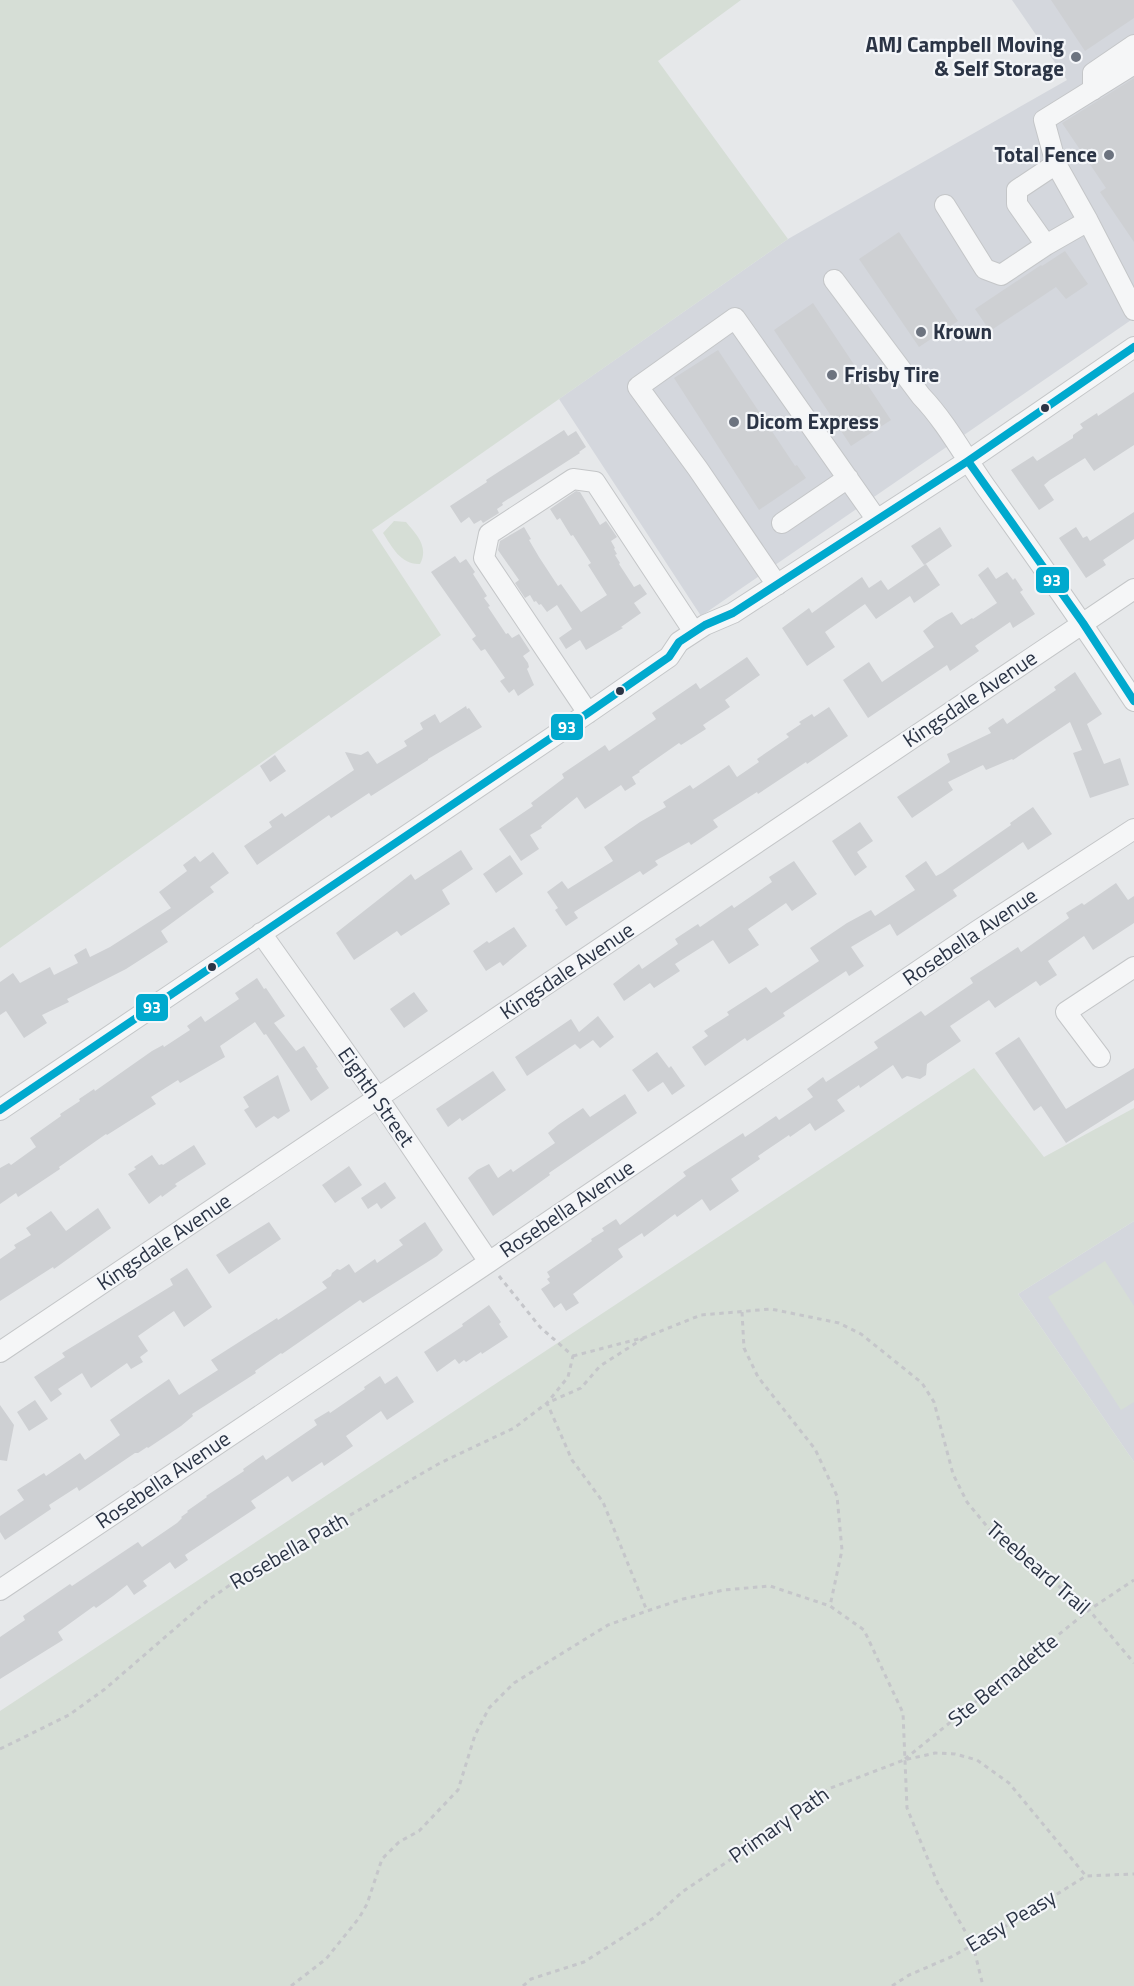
<svg xmlns="http://www.w3.org/2000/svg" width="1134" height="1986" viewBox="0 0 1134 1986" font-family="'Titillium Web',sans-serif">
	<style>
		.built { fill: #d4d7dd }
		.green { fill: #d6ded6 }
		.building { fill: #ced0d3 }
		.lines { fill: none; stroke-linecap: round; stroke-linejoin: round }
		.minor-casing { stroke: #c4c6c8; stroke-width: 22 }
		.path { stroke: #c5c6ca; stroke-width: 3; stroke-dasharray: 4.5 4.5; stroke-linecap: butt }
		.minor { stroke: #f5f6f7; stroke-width: 20 }
		.bus-1-casing { stroke: #f4f6f9; stroke-width: 12 }
		.bus-1 { stroke: #00a9ce; stroke-width: 8 }
		.poi-dot { fill: #6c737f; stroke: #f4f6f9; stroke-width: 2 }
		.bus-dot { fill: #2b3445; stroke: #f4f6f9; stroke-width: 2 }
		.labels { text-anchor: middle; stroke-width: 4.5; stroke-linejoin: round; paint-order: stroke }
		.poi-label { font-size: 21px; font-weight: bold; fill: #2b3445; stroke: #f4f6f9; text-anchor: start }
		.street-label { font-size: 21px; fill: #2b3445; stroke: #f4f6f9 }
		.line-badge { stroke: #f4f6f9; stroke-width: 2 }
		.badge-label { font-size: 16px; text-anchor: middle; font-weight: bold; fill: #fff }
	</style>
	<rect width="100%" height="100%" fill="#e6e8ea"/>
	<path class="built" d="M1012,0H1134V318L701,616L559,399L788,239L1067,80Z
		M1134,1221V1462L1018,1294Z"/>
	<path class="green" d="M0,0H741L658,61L788,239L372,530L441,635L0,948Z
		M394,521L406,522C417,535 429,547 420,564C401,565 392,547 383,533Z
		M974,1068L1044,1157L1134,1108V1221L1018,1294L1134,1462V1986H0V1711Z
		M1105,1261L1134,1306V1402L1121,1410L1048,1297Z"/>
	<path class="building" d="M1051,0H1134V18L1085,51Z
		M1134,78V242L1100,192L1106,188L1062,123Z
		M899,232L958,321L919,347L859,259Z
		M1065,251L1088,284L1066,299L1056,287L990,331L975,309L1041,265L1042,266Z
		M813,303L891,420L851,446L774,330Z
		M718,350L795,466L797,465L806,478L759,510L674,378Z
		M1134,392V445L1094,471L1085,458L1050,480L1044,485L1054,500L1039,510L1011,470L1033,456L1037,461L1073,438V435L1083,428L1080,424L1097,413L1098,416Z
		M564,430L568,436L576,431L586,447L579,452L580,453L502,503L503,505L497,509L499,513L483,523L481,520L474,524L469,517L461,523L450,506L487,482L486,480Z
		M576,491L580,492L600,525L606,521L617,537L611,541L615,548L614,549L617,554L615,555L620,563L619,564L634,587L640,584L647,594L634,603L641,613L621,627L623,628L586,650L580,640L566,649L559,638L572,629L557,605L547,612L541,604L539,605L536,601L534,602L530,595L525,598L515,583L519,580L498,550L500,541L524,527L531,539L529,540L539,557L558,586L561,584L581,612L607,595L588,565L591,563L573,535L571,536L560,518L557,520L550,509Z
		M1134,512V539L1103,560L1106,565L1086,578L1059,538L1076,527L1083,538L1087,536L1090,541Z
		M940,527L952,546L924,565L911,546Z
		M455,556L460,563L466,559L475,572L473,574L487,596L484,598L490,606L488,607L506,634L508,633L512,638L519,634L530,651L523,656L528,663L529,667L527,669L534,685L518,696L514,689L509,693L500,681L505,678L485,649L481,651L472,639L476,636L431,572Z
		M926,564L940,585L914,603L910,596L876,619L865,604L825,632L835,647L807,666L782,628L809,608L812,613L862,577L869,588L881,580L888,590Z
		M988,567L996,579L1007,572L1013,580L1015,578L1023,590L1020,592L1035,614L1013,628L1010,622L975,646L979,651L950,671L947,665L868,718L843,680L869,662L882,682L934,647L923,631L936,621L952,612L961,625L972,618L973,619L997,603L978,575Z
		M747,657L760,675L725,700L730,707L703,725L706,729L681,745L679,743L639,771L640,772L632,777L636,784L625,791L621,785L585,809L577,797L541,826L542,828L530,835L539,849L521,861L499,829L533,806L531,803L564,778L562,774L605,745L609,751L656,719L652,713L696,683L700,689Z
		M1075,672L1102,714L1087,724L1104,764L1120,758L1129,785L1090,798L1073,753L1082,750L1070,722L1013,760L1012,759L986,770L983,765L948,782L953,790L912,818L897,797L950,762L947,754L991,733L988,728L1003,718L1007,724L1056,690L1054,687Z
		M466,706L467,709L469,708L482,727L428,759V760L371,796L369,793L331,818L329,815L257,865L244,846L272,827L269,822L282,813L285,817L354,770L345,752L361,755L368,751L377,764L407,746L404,741L423,729L420,723L435,714L440,723Z
		M829,707L848,736L807,764L806,762L758,794L757,792L713,820L718,827L691,845L689,842L655,861L658,865L643,875L640,871L574,912L578,918L566,926L555,910L558,908L547,892L562,881L568,889L613,861L604,847L640,822L666,807L663,802L690,785L693,789L729,765L737,777L759,762L757,759L789,737L786,734L801,724L799,722L812,714L814,717Z
		M275,755L286,771L270,782L260,766Z
		M1033,807L1052,834L1028,850L1023,842L953,890L957,896L897,936L890,924L851,947L864,966L849,976L846,971L783,1013L785,1016L747,1041L745,1038L705,1066L692,1047L708,1036L704,1031L729,1015L727,1012L766,987L771,993L819,961L810,948L847,923L871,910L875,916L915,890L905,876L926,861L936,876L942,873L1011,825L1010,823Z
		M860,822L873,841L857,852L867,867L855,876L832,841Z
		M461,850L473,869L442,890L450,904L401,936L397,931L354,960L336,933L411,874L415,880Z
		M213,852L229,873L210,887L214,892L161,931L168,942L126,969L67,999L69,1002L42,1015L47,1023L24,1038L6,1011L0,1015V982L13,973L20,983L50,967L54,975L78,963L74,955L86,948L90,957L110,947L171,908L159,892L187,871L183,865L195,856L200,862Z
		M510,855L523,874L496,893L483,874Z
		M794,861L817,894L792,911L786,903L748,929L759,945L729,964L713,940L675,964L680,971L654,988L650,983L624,1001L613,984L639,964L642,969L678,944L675,939L698,924L700,927L732,905L734,908L772,882L769,877Z
		M1116,883L1128,900L1134,896V923L1093,950L1084,936L1048,961L1057,975L1040,986L1036,981L995,1008L989,1000L950,1026L961,1041L927,1064L926,1075L920,1079L907,1076L902,1079L893,1065L860,1088L859,1085L837,1100L845,1111L815,1131L810,1123L790,1137L789,1135L758,1156L760,1159L731,1179L739,1191L710,1211L702,1199L677,1217L675,1214L644,1237L642,1233L618,1249L623,1257L573,1294L579,1303L566,1311L561,1303L554,1308L541,1289L550,1283L547,1279L550,1277L547,1272L592,1241L591,1239L604,1231L602,1228L616,1219L620,1225L686,1176L683,1172L743,1133L745,1137L776,1116L779,1120L813,1097L807,1089L823,1077L826,1082L878,1048L874,1042L921,1011L925,1016L973,983L970,978L1018,947L1021,952L1069,918L1066,913L1082,903L1084,905Z
		M514,927L527,946L503,966L500,962L486,971L473,951L487,941L489,943Z
		M257,978L264,989L266,988L285,1016L274,1023L296,1051L304,1046L318,1067L316,1068L329,1088L311,1101L266,1034L264,1035L255,1022L220,1046L225,1057L180,1083L178,1080L151,1097L156,1104L107,1135L106,1134L59,1167L60,1169L18,1197L16,1193L0,1204V1168L9,1163L11,1165L36,1147L30,1138L61,1116L60,1114L80,1101L79,1099L94,1089L95,1091L152,1051L163,1045L164,1047L190,1030L187,1026L201,1016L205,1022L239,999L235,993Z
		M414,992L428,1011L404,1028L390,1009Z
		M598,1016L614,1037L600,1048L593,1040L580,1049L575,1044L527,1076L515,1057L571,1019L579,1032Z
		M1019,1037L1066,1109L1134,1068V1100L1066,1143L1041,1106L1034,1111L995,1053Z
		M657,1052L669,1068L671,1066L685,1086L672,1095L663,1082L648,1092L632,1070Z
		M493,1071L506,1090L462,1121L460,1118L448,1127L436,1109Z
		M278,1075L290,1111L278,1119L274,1116L256,1128L244,1110L249,1107L243,1097Z
		M625,1094L637,1113L549,1173L550,1175L493,1216L468,1178L477,1170L489,1164L498,1178L511,1169L513,1172L555,1143L548,1133L558,1125L583,1108L590,1117Z
		M194,1145L206,1164L175,1184L177,1186L162,1197L161,1195L149,1204L128,1174L136,1169L134,1167L152,1155L159,1165L162,1164L163,1165Z
		M349,1166L362,1185L335,1203L322,1185Z
		M385,1182L396,1198L381,1209L377,1203L368,1209L361,1198Z
		M98,1208L111,1228L54,1269L53,1267L0,1301V1259L16,1248L14,1245L31,1235L26,1228L51,1211L66,1231Z
		M269,1222L281,1239L229,1274L216,1255Z
		M425,1222L443,1250L437,1256L363,1303L360,1300L282,1354L281,1353L255,1371L256,1373L192,1414L193,1416L181,1426L148,1448L147,1447L138,1453H135L79,1491L77,1487L49,1505L51,1509L5,1540L0,1532V1516L24,1500L17,1490L44,1473L46,1476L80,1453L85,1460L120,1435L110,1420L140,1399L169,1379L179,1395L218,1370L211,1360L277,1318L278,1320L327,1288L322,1282L331,1276L332,1273L337,1269L340,1270L349,1264L355,1273L375,1259L377,1263L403,1245L399,1240Z
		M187,1268L212,1307L184,1327L174,1311L138,1336L148,1351L140,1357L143,1362L131,1369L127,1363L91,1388L82,1373L58,1389L62,1394L51,1402L34,1377L65,1357L62,1353L173,1285L170,1279Z
		M489,1305L501,1322L499,1324L508,1337L482,1354L481,1352L466,1362L464,1360L459,1364L455,1359L437,1372L424,1352L463,1326L462,1324Z
		M380,1376L385,1384L397,1376L414,1402L387,1420L381,1411L346,1436L353,1446L324,1466L322,1462L292,1482L288,1476L251,1501L256,1508L185,1555L188,1560L175,1569L170,1562L143,1581L147,1586L134,1595L127,1585L113,1596L96,1608L94,1606L58,1632L63,1640L0,1679V1637L25,1620L23,1616L70,1584L72,1586L138,1542L142,1547L177,1523L182,1518L181,1517L188,1512L187,1511L207,1497L206,1496L244,1471L243,1469L263,1455L266,1460L317,1425L314,1420L329,1411L330,1413L365,1389L364,1387Z
		M35,1400L48,1419L29,1431L17,1412Z
		M0,1405L14,1425L7,1461L0,1460Z"/>
	<g class="lines">
		<defs>
			<path id="minor" d="M1093,90V73L1134,45
				M1056,164L1044,120L1134,64
				M945,205L985,269L1001,275L1046,245
				M1088,221L1046,245L1017,204V190L1056,164L1088,221L1134,310
				M834,280L921,396C946,422 964,456 985,486C1036,557 1086,628 1134,701
				M782,523L848,478
				M777,585L698,469L638,387L735,318L877,520
				M588,713L484,558L489,534L573,479L595,482L694,632
				M261,933L378,1098L489,1262
				M1100,1057L1066,1012L1134,967
				M0,1110L588,713L669,657L679,642L705,625L733,613L968,461L1134,347
				M0,1352L1134,589
				M0,1590L489,1262L977,931L1134,829"/>
		</defs>
		<use href="#minor" class="minor-casing"/>
		<path class="path" d="M499,1276L540,1327L573,1356
			M742,1312L744,1348L758,1377L815,1449L837,1496L842,1550L830,1606
			M644,1338L600,1366L581,1388L547,1403L572,1460L603,1502L647,1611
			M573,1356L646,1337L701,1315L771,1309L839,1323L861,1334L922,1383L934,1402L953,1474L967,1502L994,1535L1089,1610L1134,1663
			M0,1749L69,1715L105,1689L208,1600L233,1583L440,1463L514,1428L547,1403L568,1377L573,1356
			M905,1759L1089,1610L1134,1580
			M291,1986L326,1959L359,1918L367,1904L382,1859L399,1842L419,1831L458,1790L475,1735L489,1708L514,1683L608,1625L647,1611L683,1599L724,1590L770,1586L830,1606L864,1630L903,1713L907,1808L938,1884L973,1945L983,1986
			M523,1986L531,1979L584,1962L655,1917L682,1892L764,1837L828,1789L904,1760L935,1753L955,1754L977,1760L1009,1783L1086,1876
			M892,1986L909,1975L951,1957L998,1931L1086,1876L1134,1874"/>
		<use href="#minor" class="minor"/>
		<defs>
			<path id="bus-1" d="M968,461L1083,623L1134,701
				M0,1110L588,713L669,657L679,642L705,625L733,613L968,461L1134,347"/>
		</defs>
		<use href="#bus-1" class="bus-1-casing"/>
		<use href="#bus-1" class="bus-1"/>
	</g>
	<g class="poi-dot">
		<circle cx="1076" cy="57" r="6"/>
		<circle cx="1109" cy="155" r="6"/>
		<circle cx="921" cy="332" r="6"/>
		<circle cx="832" cy="375" r="6"/>
		<circle cx="734" cy="422" r="6"/>
	</g>
	<g class="bus-dot">
		<circle cx="1045" cy="408" r="5"/>
		<circle cx="620" cy="691" r="5"/>
		<circle cx="212" cy="967" r="5"/>
	</g>
	<g class="labels">
		<g class="poi-label">
			<text x="1064" y="52" text-anchor="end">AMJ Campbell Moving<tspan x="1064" dy="24">&amp; Self Storage</tspan></text>
			<text x="1097" y="162" text-anchor="end">Total Fence</text>
			<text x="933" y="339">Krown</text>
			<text x="844" y="382">Frisby Tire</text>
			<text x="746" y="429">Dicom Express</text>
		</g>
		<g class="street-label">
			<text transform="translate(970 699) rotate(-34)" y="7">Kingsdale Avenue</text>
			<text transform="translate(970 937) rotate(-34)" y="7">Rosebella Avenue</text>
			<text transform="translate(567 971) rotate(-34)" y="7">Kingsdale Avenue</text>
			<text transform="translate(376 1097) rotate(55)" y="7">Eighth Street</text>
			<text transform="translate(567 1209) rotate(-34)" y="7">Rosebella Avenue</text>
			<text transform="translate(164 1242) rotate(-34)" y="7">Kingsdale Avenue</text>
			<text transform="translate(163 1480) rotate(-34)" y="7">Rosebella Avenue</text>
			<text transform="translate(289 1551) rotate(-30)" y="7">Rosebella Path</text>
			<text transform="translate(1038 1568) rotate(41)" y="7">Treebeard Trail</text>
			<text transform="translate(1003 1680) rotate(-39)" y="7">Ste Bernadette</text>
			<text transform="translate(779 1825) rotate(-35)" y="7">Primary Path</text>
			<text transform="translate(1011 1921) rotate(-31)" y="7">Easy Peasy</text>
		</g>
	</g>
	<g class="line-badge">
		<rect x="1035" y="566" width="35" height="28" rx="6" fill="#00a9ce"/>
		<rect x="550" y="713" width="34" height="28" rx="6" fill="#00a9ce"/>
		<rect x="135" y="993" width="34" height="29" rx="6" fill="#00a9ce"/>
	</g>
	<g class="badge-label">
		<text x="1052" y="586">93</text>
		<text x="567" y="733">93</text>
		<text x="152" y="1013">93</text>
	</g>
</svg>
